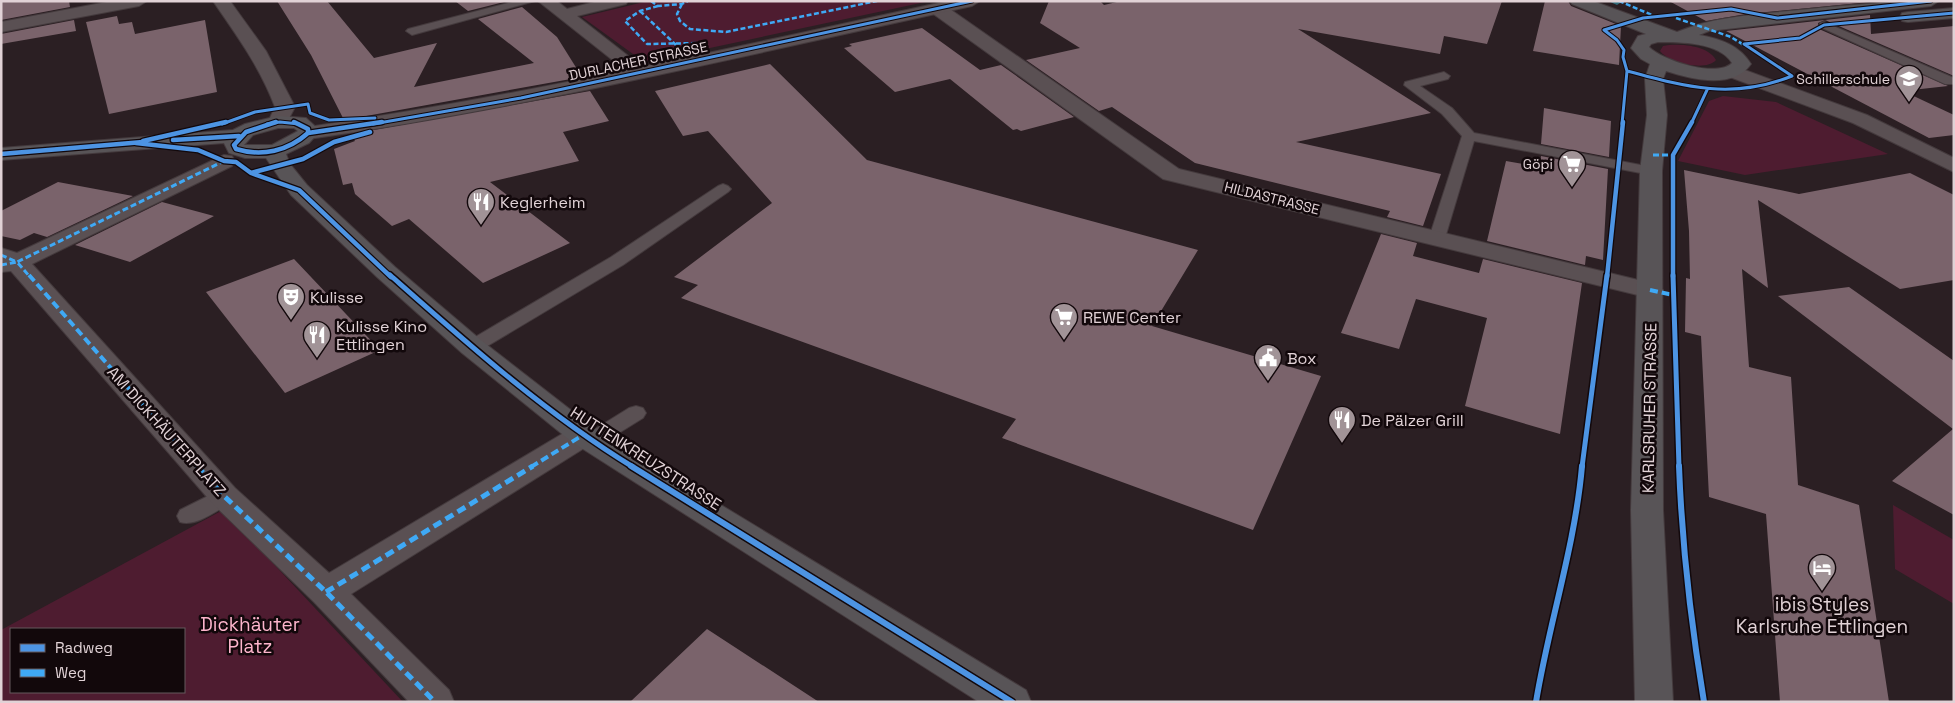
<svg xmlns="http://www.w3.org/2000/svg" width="1955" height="703" viewBox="0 0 1955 703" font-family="'Space Grotesk',sans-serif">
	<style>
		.green { fill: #4e1c30; fill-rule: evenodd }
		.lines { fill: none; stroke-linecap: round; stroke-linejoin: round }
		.stream { fill: #306b79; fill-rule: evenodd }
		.building { fill: #7a636b }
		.service-casing { stroke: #443a3d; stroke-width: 2 }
		.minor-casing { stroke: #443a3d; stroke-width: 2 }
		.tertiary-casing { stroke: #443a3d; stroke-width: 2 }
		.secondary-casing { stroke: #443a3d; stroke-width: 2 }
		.service { fill: #5a5053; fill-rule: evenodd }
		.minor { fill: #5a5053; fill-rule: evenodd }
		.tertiary { fill: #5a5053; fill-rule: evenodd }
		.secondary { fill: #585457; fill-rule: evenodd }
		.quiet-far3 { stroke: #3fa9f5; stroke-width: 2.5; stroke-dasharray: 5 2.5; stroke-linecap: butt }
		.quiet-far2 { stroke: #3fa9f5; stroke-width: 3; stroke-dasharray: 6 3; stroke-linecap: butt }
		.quiet-far1 { stroke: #3fa9f5; stroke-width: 4; stroke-dasharray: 8 4; stroke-linecap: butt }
		.quiet { stroke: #3fa9f5; stroke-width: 5; stroke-dasharray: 9 5; stroke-linecap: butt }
		.cycleway-far3-casing { stroke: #12080b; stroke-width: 5 }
		.cycleway-far2-casing { stroke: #12080b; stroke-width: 7 }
		.cycleway-far1-casing { stroke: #12080b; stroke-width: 8 }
		.cycleway-casing { stroke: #12080b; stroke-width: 9 }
		.cycleway-far3 { stroke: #4d94e3; stroke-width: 3 }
		.cycleway-far2 { stroke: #4d94e3; stroke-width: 4.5 }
		.cycleway-far1 { stroke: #4d94e3; stroke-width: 5 }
		.cycleway { stroke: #4d94e3; stroke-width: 6 }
		.labels { text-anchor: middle; stroke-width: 5; stroke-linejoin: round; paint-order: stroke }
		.far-street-label { font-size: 14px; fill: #e1d2d6; stroke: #12080b }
		.far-poi-label { font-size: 14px; fill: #e1d2d6; stroke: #12080b; text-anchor: end }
		.poi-label { font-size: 16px; fill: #e1d2d6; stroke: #12080b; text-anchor: start }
		.street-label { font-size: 16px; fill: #e1d2d6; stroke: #12080b }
		.near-poi-label { font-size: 19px; fill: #e1d2d6; stroke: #12080b }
		.near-park-label { font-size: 19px; fill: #fdb5cc; stroke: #12080b }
	</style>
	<rect width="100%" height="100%" fill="#2b1f23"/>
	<path class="green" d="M648,1H930L644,62L582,17Z
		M1669,45C1684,44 1708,46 1716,60C1706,72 1669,63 1660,51L1663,46Z
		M1723,96L1776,102L1888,154L1745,175L1678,161L1709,101Z
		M1893,505L1954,540V604L1895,569Z
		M223,510L403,702H1V630ZM11,629H184V692H11Z"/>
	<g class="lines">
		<path class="stream" d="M1608,1H1618L1620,3L1617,5Z"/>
	</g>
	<path class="building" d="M1,1H69L70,7L1,20Z
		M277,1H327L374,58L437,43L414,87L534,63L478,19L522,7L557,37L582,77L344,120L311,55Z
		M455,1H508L468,11Z
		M1049,1H1100L1104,5L1121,1H1502L1487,44L1444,36L1440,54L1298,29L1431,113L1296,142L1441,174L1423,226L1387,217L1390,211L1195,163L1112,107L1099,111L1026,60L1080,48L1040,23Z
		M1545,1H1568L1571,6L1621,26L1619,65L1533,51Z
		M1669,1H1870V2L1746,14L1706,21Z
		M1870,15L1871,34L1954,26V76L1825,20L1818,23L1819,29L1948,86L1903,91L1954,115V135L1929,138L1726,31Z
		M117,16L119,24L132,22L135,34L205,20L217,92L109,114L86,22Z
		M74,20L76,31L1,44V34Z
		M922,28L980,70L1001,65L1074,117L1021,131L1017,129L1013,130L950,79L895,92L844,48L852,46L849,44Z
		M770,64L867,160L1198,250L1152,326L1321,376L1253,530L1002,438L1016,419L681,298L698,285L674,277L772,203L708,131L683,136L655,91Z
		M590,91L609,121L563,132L579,161L490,182L570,243L483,283L409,219L392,226L355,194L352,183L343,185L334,149L355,141L351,134Z
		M1544,108L1611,121L1609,157L1541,144Z
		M1541,156L1608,169L1603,260L1586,256L1585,265L1487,241L1506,161L1540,167Z
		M1684,170L1799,194L1910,173L1954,195V280L1900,289L1758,200L1768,288L1742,269L1749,367L1791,377L1798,485L1859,505L1889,702H1780L1766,514L1709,497L1701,336L1685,332L1686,278L1690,279L1689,231Z
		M58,182L133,196L47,237L34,233L20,240L1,236V211Z
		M162,202L214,216L130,262L75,245Z
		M1381,234L1417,243L1413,256L1479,273L1483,259L1582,283L1560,434L1465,406L1487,318L1416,299L1399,349L1341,333Z
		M294,259L380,350L285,393L206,292Z
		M1849,287L1954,361V515L1892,481L1953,429L1778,296Z
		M707,629L819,702H630Z"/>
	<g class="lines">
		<defs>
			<path id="service" d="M516,1H535L412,35L406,31L408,29Z
				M1824,22L1954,78V84H1945L1820,27V23Z
				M1444,72L1450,76L1448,79L1420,86L1452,108L1474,133L1651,167L1658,171L1651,175L1474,141L1445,238L1443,241H1431L1429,238L1462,136L1442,114L1404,85L1405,82Z
				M723,184L728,186L731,189L728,192L623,265L479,351H465L463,347L465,343L611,257L718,186Z
				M636,406L643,408L646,413L643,418L598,446L591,448L584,446L581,441L584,436L629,408Z
				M224,488L232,490L235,496L232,502C217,510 197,527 180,522L177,516L180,510Z"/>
			<path id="minor" d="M112,1H147L139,6L1,32V22Z
				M213,1H230L266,51L295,107L285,126L278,128L271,126L268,122L275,107C260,67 237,36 213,1Z
				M538,1H557L567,9L598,1H628L626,4L577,16L650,73L648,77H634Z
				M938,4L944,5L1179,169L1659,285L1663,290L1659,295L1650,298L1163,179L932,13L930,9L932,5Z
				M1734,66L1867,115L1954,158V172L1853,123L1727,76L1725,72L1727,68Z
				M224,155L232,156L235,161L232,166L32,264L235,488L329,573L572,428L583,425L594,428L598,435L594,442L351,594L449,690L454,702H409L314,602L213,504L11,271L1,272V248L17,253Z"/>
			<path id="tertiary" d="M948,1H980L972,6C751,54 532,107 308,139L301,137L298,133L301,129L308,127C523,96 735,47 948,1Z"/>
			<path id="secondary" d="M1570,1H1593L1677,32C1713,17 1750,15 1789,11C1839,6 1888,1 1939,1L1931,6L1709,31L1699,35C1721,39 1739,45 1751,64C1733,90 1691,79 1666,71L1663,79L1667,115L1662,171L1663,510L1673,702H1635L1631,510L1640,171L1647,115L1645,79L1650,64L1641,59L1631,48L1638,36L1646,34L1572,4ZM1658,42C1680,42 1719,42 1732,63C1717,78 1663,61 1649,47L1651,44Z
				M1954,8V18L1908,22L1902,21L1900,17L1902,13L1908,12Z
				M278,116L306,118L318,129V133L309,143L286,154L290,164L307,185L395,267L482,341L594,428L1026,690L1031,702H979L572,442L462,353L377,277L291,195L266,158H245L229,153L224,143L1,160V148L233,130L245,124ZM278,128H294L298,131L272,145H244L253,135Z"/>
		</defs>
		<use href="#service" class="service-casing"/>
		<use href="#minor" class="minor-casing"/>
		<use href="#tertiary" class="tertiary-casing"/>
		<use href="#secondary" class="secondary-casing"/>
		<use href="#service" class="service"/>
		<use href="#minor" class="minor"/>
		<use href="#tertiary" class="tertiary"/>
		<use href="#secondary" class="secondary"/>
		<path class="quiet-far3" d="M651,1L658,6L682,4L688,1
			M1619,1L1652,15
			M682,4L677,14L680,21L690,29L726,32L877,1
			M658,6L640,11L625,21L647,44L702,43
			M640,11L676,45
			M1676,18L1731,37L1747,47"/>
		<path class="quiet-far2" d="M1653,155H1673
			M1,255L17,262L224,161
			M1,265L17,262L30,277"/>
		<path class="quiet-far1" d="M29,275L198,467
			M1650,290L1673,295V292
			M531,467L583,435"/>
		<path class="quiet" d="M197,466L224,496L326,592L435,702
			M326,592L533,466"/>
		<defs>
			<path id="cycleway-far3" d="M1604,30L1643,18L1731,9L1777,18L1931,1
				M1604,30L1617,40L1624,50L1623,57L1627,71L1622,124
				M1744,44L1800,38L1824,25L1954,13
				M1627,71C1686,87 1733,100 1792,76L1744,44
				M222,124L255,112L308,104L310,113L329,120L375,118
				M267,124L280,122L299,124
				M373,124L521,98L972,1
				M1691,124L1707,90"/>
			<path id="cycleway-far2" d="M276,122L246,132L234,145L236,149C262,157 288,151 308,133
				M294,122L308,129V133
				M308,133L382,122
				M173,140L239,136
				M143,141L226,122
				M136,143L198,150L224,161L236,162L251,173L299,190L391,277
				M1,154L143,142
				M251,173L303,159L334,142L370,132
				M1607,277L1623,122
				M1673,277V155L1692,122"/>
			<path id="cycleway-far1" d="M390,275C467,343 545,413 633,467
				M1673,275L1679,467
				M1582,467L1607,275"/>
			<path id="cycleway" d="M631,466L1012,702
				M1679,466C1682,545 1691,624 1704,702
				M1536,702C1549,623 1575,546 1582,466"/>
		</defs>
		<use href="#cycleway-far3" class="cycleway-far3-casing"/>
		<use href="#cycleway-far2" class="cycleway-far2-casing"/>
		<use href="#cycleway-far1" class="cycleway-far1-casing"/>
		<use href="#cycleway" class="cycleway-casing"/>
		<use href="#cycleway-far3" class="cycleway-far3"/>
		<use href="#cycleway-far2" class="cycleway-far2"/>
		<use href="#cycleway-far1" class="cycleway-far1"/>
		<use href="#cycleway" class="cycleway"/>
	</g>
	<defs>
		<symbol id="school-pin" viewBox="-11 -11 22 30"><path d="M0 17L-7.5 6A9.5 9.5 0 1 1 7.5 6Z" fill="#a19397" stroke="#12080b"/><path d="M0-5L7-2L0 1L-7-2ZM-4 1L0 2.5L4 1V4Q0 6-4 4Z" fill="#fff"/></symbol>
		<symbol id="supermarket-pin" viewBox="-11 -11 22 30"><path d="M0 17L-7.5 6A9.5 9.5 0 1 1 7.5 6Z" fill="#a19397" stroke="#12080b"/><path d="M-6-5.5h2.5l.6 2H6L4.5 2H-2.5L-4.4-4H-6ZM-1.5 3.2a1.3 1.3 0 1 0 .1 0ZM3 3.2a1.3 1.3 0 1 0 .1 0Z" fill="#fff"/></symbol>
		<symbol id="restaurant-pin" viewBox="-11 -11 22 30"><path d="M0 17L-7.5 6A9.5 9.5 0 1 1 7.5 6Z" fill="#a19397" stroke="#12080b"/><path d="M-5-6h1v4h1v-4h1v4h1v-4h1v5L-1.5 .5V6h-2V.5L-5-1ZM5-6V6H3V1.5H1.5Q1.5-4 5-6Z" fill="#fff"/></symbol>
		<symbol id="theatre-pin" viewBox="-11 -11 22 30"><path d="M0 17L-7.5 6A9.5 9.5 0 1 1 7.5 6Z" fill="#a19397" stroke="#12080b"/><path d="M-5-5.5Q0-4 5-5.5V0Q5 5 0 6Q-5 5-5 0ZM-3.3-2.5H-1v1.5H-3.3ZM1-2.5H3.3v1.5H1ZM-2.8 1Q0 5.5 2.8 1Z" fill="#fff"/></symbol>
		<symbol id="civic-pin" viewBox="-11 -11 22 30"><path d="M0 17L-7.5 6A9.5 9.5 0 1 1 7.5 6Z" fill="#a19397" stroke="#12080b"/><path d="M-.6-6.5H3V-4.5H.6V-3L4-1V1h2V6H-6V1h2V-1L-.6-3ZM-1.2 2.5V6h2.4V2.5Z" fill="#fff"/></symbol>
		<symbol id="hotel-pin" viewBox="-11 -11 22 30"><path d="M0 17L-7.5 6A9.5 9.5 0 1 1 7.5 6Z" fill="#a19397" stroke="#12080b"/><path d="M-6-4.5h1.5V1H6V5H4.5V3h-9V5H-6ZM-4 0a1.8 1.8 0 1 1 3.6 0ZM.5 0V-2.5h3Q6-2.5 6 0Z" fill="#fff"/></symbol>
	</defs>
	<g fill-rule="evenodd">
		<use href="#school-pin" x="1893" y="63" width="32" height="43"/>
		<use href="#supermarket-pin" x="1556" y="148" width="32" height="43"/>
		<use href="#restaurant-pin" x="465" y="186" width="32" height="43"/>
		<use href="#theatre-pin" x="275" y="281" width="32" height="43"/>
		<use href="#supermarket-pin" x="1048" y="301" width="32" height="43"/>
		<use href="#restaurant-pin" x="301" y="319" width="32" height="43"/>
		<use href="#civic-pin" x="1252" y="342" width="32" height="43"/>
		<use href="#restaurant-pin" x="1326" y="404" width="32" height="43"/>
		<use href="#hotel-pin" x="1806" y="552" width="32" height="43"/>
	</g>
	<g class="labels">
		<g class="far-street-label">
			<text transform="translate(638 61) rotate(-12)" y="5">DURLACHER STRASSE</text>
			<text transform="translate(1272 198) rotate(14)" y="5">HILDASTRASSE</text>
		</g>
		<g class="far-poi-label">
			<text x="1890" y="84">Schillerschule</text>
			<text x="1553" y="169">Göpi</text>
		</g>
		<g class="poi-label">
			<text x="500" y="208">Keglerheim</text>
			<text x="310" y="303">Kulisse</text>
			<text x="1083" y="323">REWE Center</text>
			<text x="336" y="332">Kulisse Kino<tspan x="336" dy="18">Ettlingen</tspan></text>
			<text x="1287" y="364">Box</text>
			<text x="1361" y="426">De Pälzer Grill</text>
		</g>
		<g class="street-label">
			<text transform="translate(1649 408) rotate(-89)" y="6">KARLSRUHER STRASSE</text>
			<text transform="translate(167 431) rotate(48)" y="6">AM DICKHÄUTERPLATZ</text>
			<text transform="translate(646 458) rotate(33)" y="6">HUTTENKREUZSTRASSE</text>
		</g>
		<g class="near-poi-label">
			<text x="1822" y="611">ibis Styles<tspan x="1822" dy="22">Karlsruhe Ettlingen</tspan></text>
		</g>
		<g class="near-park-label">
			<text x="250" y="631">Dickhäuter<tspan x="250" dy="22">Platz</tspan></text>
		</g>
	</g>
	<rect width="1955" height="703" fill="none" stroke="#e1d2d6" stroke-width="5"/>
	<rect x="10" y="628" width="175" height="65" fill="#12080b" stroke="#65595c"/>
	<rect x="20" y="644" width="25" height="8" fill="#4d94e3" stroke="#65595c"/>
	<text x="55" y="653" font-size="15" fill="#e1d2d6">Radweg</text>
	<rect x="20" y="669" width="25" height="8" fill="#3fa9f5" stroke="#65595c"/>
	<text x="55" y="678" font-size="15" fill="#e1d2d6">Weg</text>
</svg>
